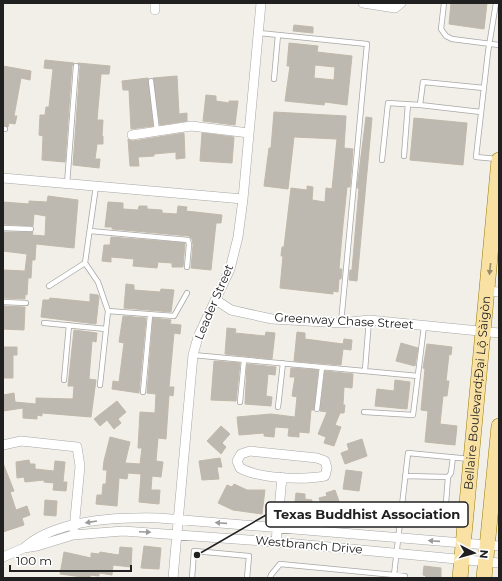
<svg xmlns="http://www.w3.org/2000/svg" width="502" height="581" viewBox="0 0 502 581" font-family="Montserrat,sans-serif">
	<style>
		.building { fill: #bdb8b0; stroke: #c2b8aa; fill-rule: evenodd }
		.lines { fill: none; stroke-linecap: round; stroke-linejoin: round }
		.service-casing { stroke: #a7a7a7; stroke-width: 6 }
		.minor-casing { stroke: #a7a7a7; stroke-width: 10 }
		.primary-casing { stroke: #987d05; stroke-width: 16 }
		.service { stroke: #fff; stroke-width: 4.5 }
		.minor { stroke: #fff; stroke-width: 9 }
		.primary { stroke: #f9e1a4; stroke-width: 15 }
		.oneway { fill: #978a69 }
		.oneway2 { fill: #9b9b9b }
		.labels { text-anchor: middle; stroke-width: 3.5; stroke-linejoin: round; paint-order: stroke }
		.street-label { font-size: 12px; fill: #202020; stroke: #fff }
		.leader { fill: none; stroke: #202020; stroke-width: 1.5 }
		.callout-dot { fill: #202020; stroke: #fff; stroke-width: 1.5 }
		.callout { fill: #fff; stroke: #202020; stroke-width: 1.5 }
		.callout-label { font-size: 13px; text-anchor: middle; font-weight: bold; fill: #202020 }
	</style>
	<rect width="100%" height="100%" fill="#f1efe7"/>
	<path class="building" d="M451,3H487L484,29L449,24Z
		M294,25L313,27V33L293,31Z
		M289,43L318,46L317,52L352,56L347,105L325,102L324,105L285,101L290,66H287ZM315,65L335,67L334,80L314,78Z
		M45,60L74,63L72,66L65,162L42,160L43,136L39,135L40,115H45L46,107H49L53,69L44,68Z
		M78,63L110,66L109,74H101L97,120H103L102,136H103V144H97L95,159H100L99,168L73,165L80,66Z
		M3,66L31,71L30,80L21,78L14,116H17L15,124L9,123L8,127L3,125Z
		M177,76L179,114L187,113V121L160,125L153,78Z
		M148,78L153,126L131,129L129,90H123L122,81Z
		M206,95L216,96V101L229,103V101H238L235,125L203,121Z
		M274,112L346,116L344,148L353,149L350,187H347L343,225L339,269H342L341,279H339L338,292L333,291V294L280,288L283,256H281L282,247H284L291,188L307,190V186L313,187L312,200L325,202L326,188L332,189L337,139L294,137L288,189L264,186L269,148H271Z
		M366,117L372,118L357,281L349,280L350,270H352L359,188H357Z
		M414,118L467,123L463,165L410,160Z
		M184,133L185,158L176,159V152L154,154V156L138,157L139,166H130L128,139L133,141Z
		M202,133L234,137L232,163L200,161Z
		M48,196L78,200L74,248L36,244L35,260H32L31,278H28L27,295L25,294V299L3,298L4,270L25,271L27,254L3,251V232H33L32,235L45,236L46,216L34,214L33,226L3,224V202L29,204V201L47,202Z
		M108,202L123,203V209L138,210L139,206H147V209L162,210V213L177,214L178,206L187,207L186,211L222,215L221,223H216L211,270L191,268L193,245L192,239L189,236L112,229V227H105Z
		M111,237L185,243L183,267H172V263L158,262L157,268L133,266L134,259L111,257V262L102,261L104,245H110Z
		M126,284L134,285V290L160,292L161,289L174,290L171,312L124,308Z
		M90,294L98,295L99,297L96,324L41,317L43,300H49L50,298L90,302Z
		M3,306L25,307L24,330L3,329Z
		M123,316L146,318L139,393L112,389L113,381L119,382L124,343L119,342Z
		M153,318L171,320L170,324L181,325L180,334L174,333L169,387H174L173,396L169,395L166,439L158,438L156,461L163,462L161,477L152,476L151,490H160L159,504L139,502L141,474L128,473L127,479L119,478L117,506L96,504L97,495H102L103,484H106L107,470H103L104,461L110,437L130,442L125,463L140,464L142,448H138L140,412L155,413L156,394L147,393Z
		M227,328L236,329L235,333L265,336L266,332L275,333L272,359L225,354Z
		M74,330L97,333L96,342L92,341L89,379L96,380L91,417L42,413V416L37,415V419L23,418V408L3,411V395L14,393L15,402L36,404V398L73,399L74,386H68Z
		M297,332L305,333V339L343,344L344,339L352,340L351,350L343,349L341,365L294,361Z
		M401,343L418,348L415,366L396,361Z
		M427,344L452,347L451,355L449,354L446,381H449L447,396H443L440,424L457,426L455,445L425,442L428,411L421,410L425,369L423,368Z
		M3,347H17V355H13V378H3Z
		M214,361L240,363L236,401L211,400Z
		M247,364L276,367L275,375L268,374L266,396L272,397L271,406L245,404Z
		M291,368L318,370L314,410H311L309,433L299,432V437L288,436L289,428L275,427L274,437L264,436V433L239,435L237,417L271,414L295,417L297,397L292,396L295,377H290Z
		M325,371L353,374L352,388L344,387L343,405H345L344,413H340L335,425L341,427L334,446L324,443L326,437L318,434L327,412L320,411Z
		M395,380L410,382L407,409L375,406L377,389L394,391Z
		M117,401L126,412L118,419L121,423L114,429L107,420L100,426L94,419Z
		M221,426L230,434L222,443L226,447L221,454L207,441Z
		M362,439L367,456L345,464L341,453L349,450L347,444Z
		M220,458L222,467H217L219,479L202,480L199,461Z
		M29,460L30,464H35V469L54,471L55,461L65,462L63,482H67L66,491L53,490L54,483L44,482V480L25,482L24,477L17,478L16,462Z
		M3,463L14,491L10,492L16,510L27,506L30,515L22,518L24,525L3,532Z
		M346,470L362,472L359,491L343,489Z
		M234,484L247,490H265L262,514L233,510L218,503L227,485L232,487Z
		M335,490L340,504L322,508L319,498L327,496L326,493Z
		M296,493L305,494V499L312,500L309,520L293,518Z
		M45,500L57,501L56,516L44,515Z
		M144,546L161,548L159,569L141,568Z
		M120,547L132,548L131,567L113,565L112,575L99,573V576L90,575V578L60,574L64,552L91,558V553L99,554L100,552L119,555Z
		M424,566L441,568V578H425L426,576L423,575Z"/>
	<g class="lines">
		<defs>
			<path id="service" d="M444,3L441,29L446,36L452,39L499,45
				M496,3L488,52L476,157L497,159
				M259,33L367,44L341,323
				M274,79L278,35
				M151,81L157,131
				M481,112L420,105L423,82L484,88
				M3,129H5
				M404,156L408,104
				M382,160L388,103L420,105
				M67,184L76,66
				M3,228L31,229
				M90,231L188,240L189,245L187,267
				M85,263L98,282L108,311L100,385
				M49,286L85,263L96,186
				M3,302L26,303
				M108,311L174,316L187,293
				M44,323L106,329
				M193,355L418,376
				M365,370L369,320
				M64,380L69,325
				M143,392L150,315
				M240,402L244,360
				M278,407L283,363
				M317,409L322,367
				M364,412L413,415L424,326
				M405,476L448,477L451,473L453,457
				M448,477L446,503L449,505L465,507
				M394,575L408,453L470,459
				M192,578L194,551L249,556L247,578
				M270,578L271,575L280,564L405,576V578"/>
			<path id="minor" d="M363,3L395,8L401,3
				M155,10V3
				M132,135L191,126L249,133
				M3,178L243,199
				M487,291L499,292
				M216,300L231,310L272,319L341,323L369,320L499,333
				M3,445L21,441L77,447L80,466L74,529
				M250,451L317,458L325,461L327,468L325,476C303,480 260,479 240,468L237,461L241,454Z
				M276,542L282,477
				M24,548C56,519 119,517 159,518L499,546
				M3,557L24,548L37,546L73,535L123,531L276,542L499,563
				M173,578L193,355L198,337L230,269L238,237L243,199L261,3"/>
			<g id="primary">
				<path id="s1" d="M460,578L499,160"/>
				<path d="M484,578L499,426"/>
			</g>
		</defs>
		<use href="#service" class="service-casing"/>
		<use href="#minor" class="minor-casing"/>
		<use href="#primary" class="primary-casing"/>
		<use href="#service" class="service"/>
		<use href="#minor" class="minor"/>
		<use href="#primary" class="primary"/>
	</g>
	<defs><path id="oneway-solid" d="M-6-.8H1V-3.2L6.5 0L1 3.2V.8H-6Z"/></defs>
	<use class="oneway" href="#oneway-solid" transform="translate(490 269) rotate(96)"/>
	<g class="oneway2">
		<use href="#oneway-solid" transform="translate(91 522) rotate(171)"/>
		<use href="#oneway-solid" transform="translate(221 523) rotate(-176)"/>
		<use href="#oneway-solid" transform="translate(145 532) rotate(3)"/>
		<use href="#oneway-solid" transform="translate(434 541) rotate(-176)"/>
	</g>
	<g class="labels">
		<g class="street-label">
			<text transform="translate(214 302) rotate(-67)" y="4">Leader Street</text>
			<text transform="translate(344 321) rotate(3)" y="4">Greenway Chase Street</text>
			<text dy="4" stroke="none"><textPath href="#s1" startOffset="186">Bellaire Boulevard;Đại Lộ Sàigòn</textPath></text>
			<text transform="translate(309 545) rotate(5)" y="4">Westbranch Drive</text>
		</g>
	</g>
	<path class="leader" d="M197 555L266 515"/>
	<circle class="callout-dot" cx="197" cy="555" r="4"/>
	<rect class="callout" x="266" y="502" width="202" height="25" rx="4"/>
	<g class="callout-label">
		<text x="367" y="519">Texas Buddhist Association</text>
	</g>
	<rect width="502" height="581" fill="none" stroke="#202020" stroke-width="8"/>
	<g transform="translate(474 553) rotate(96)" stroke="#ffffff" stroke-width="3" paint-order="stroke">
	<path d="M0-3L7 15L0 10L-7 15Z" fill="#202020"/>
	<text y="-6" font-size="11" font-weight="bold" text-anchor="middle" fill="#202020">N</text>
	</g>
	<path d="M10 565v6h121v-6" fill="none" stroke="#202020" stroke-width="2"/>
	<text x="16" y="565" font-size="12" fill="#202020" stroke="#ffffff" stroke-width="3" paint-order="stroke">100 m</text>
</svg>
